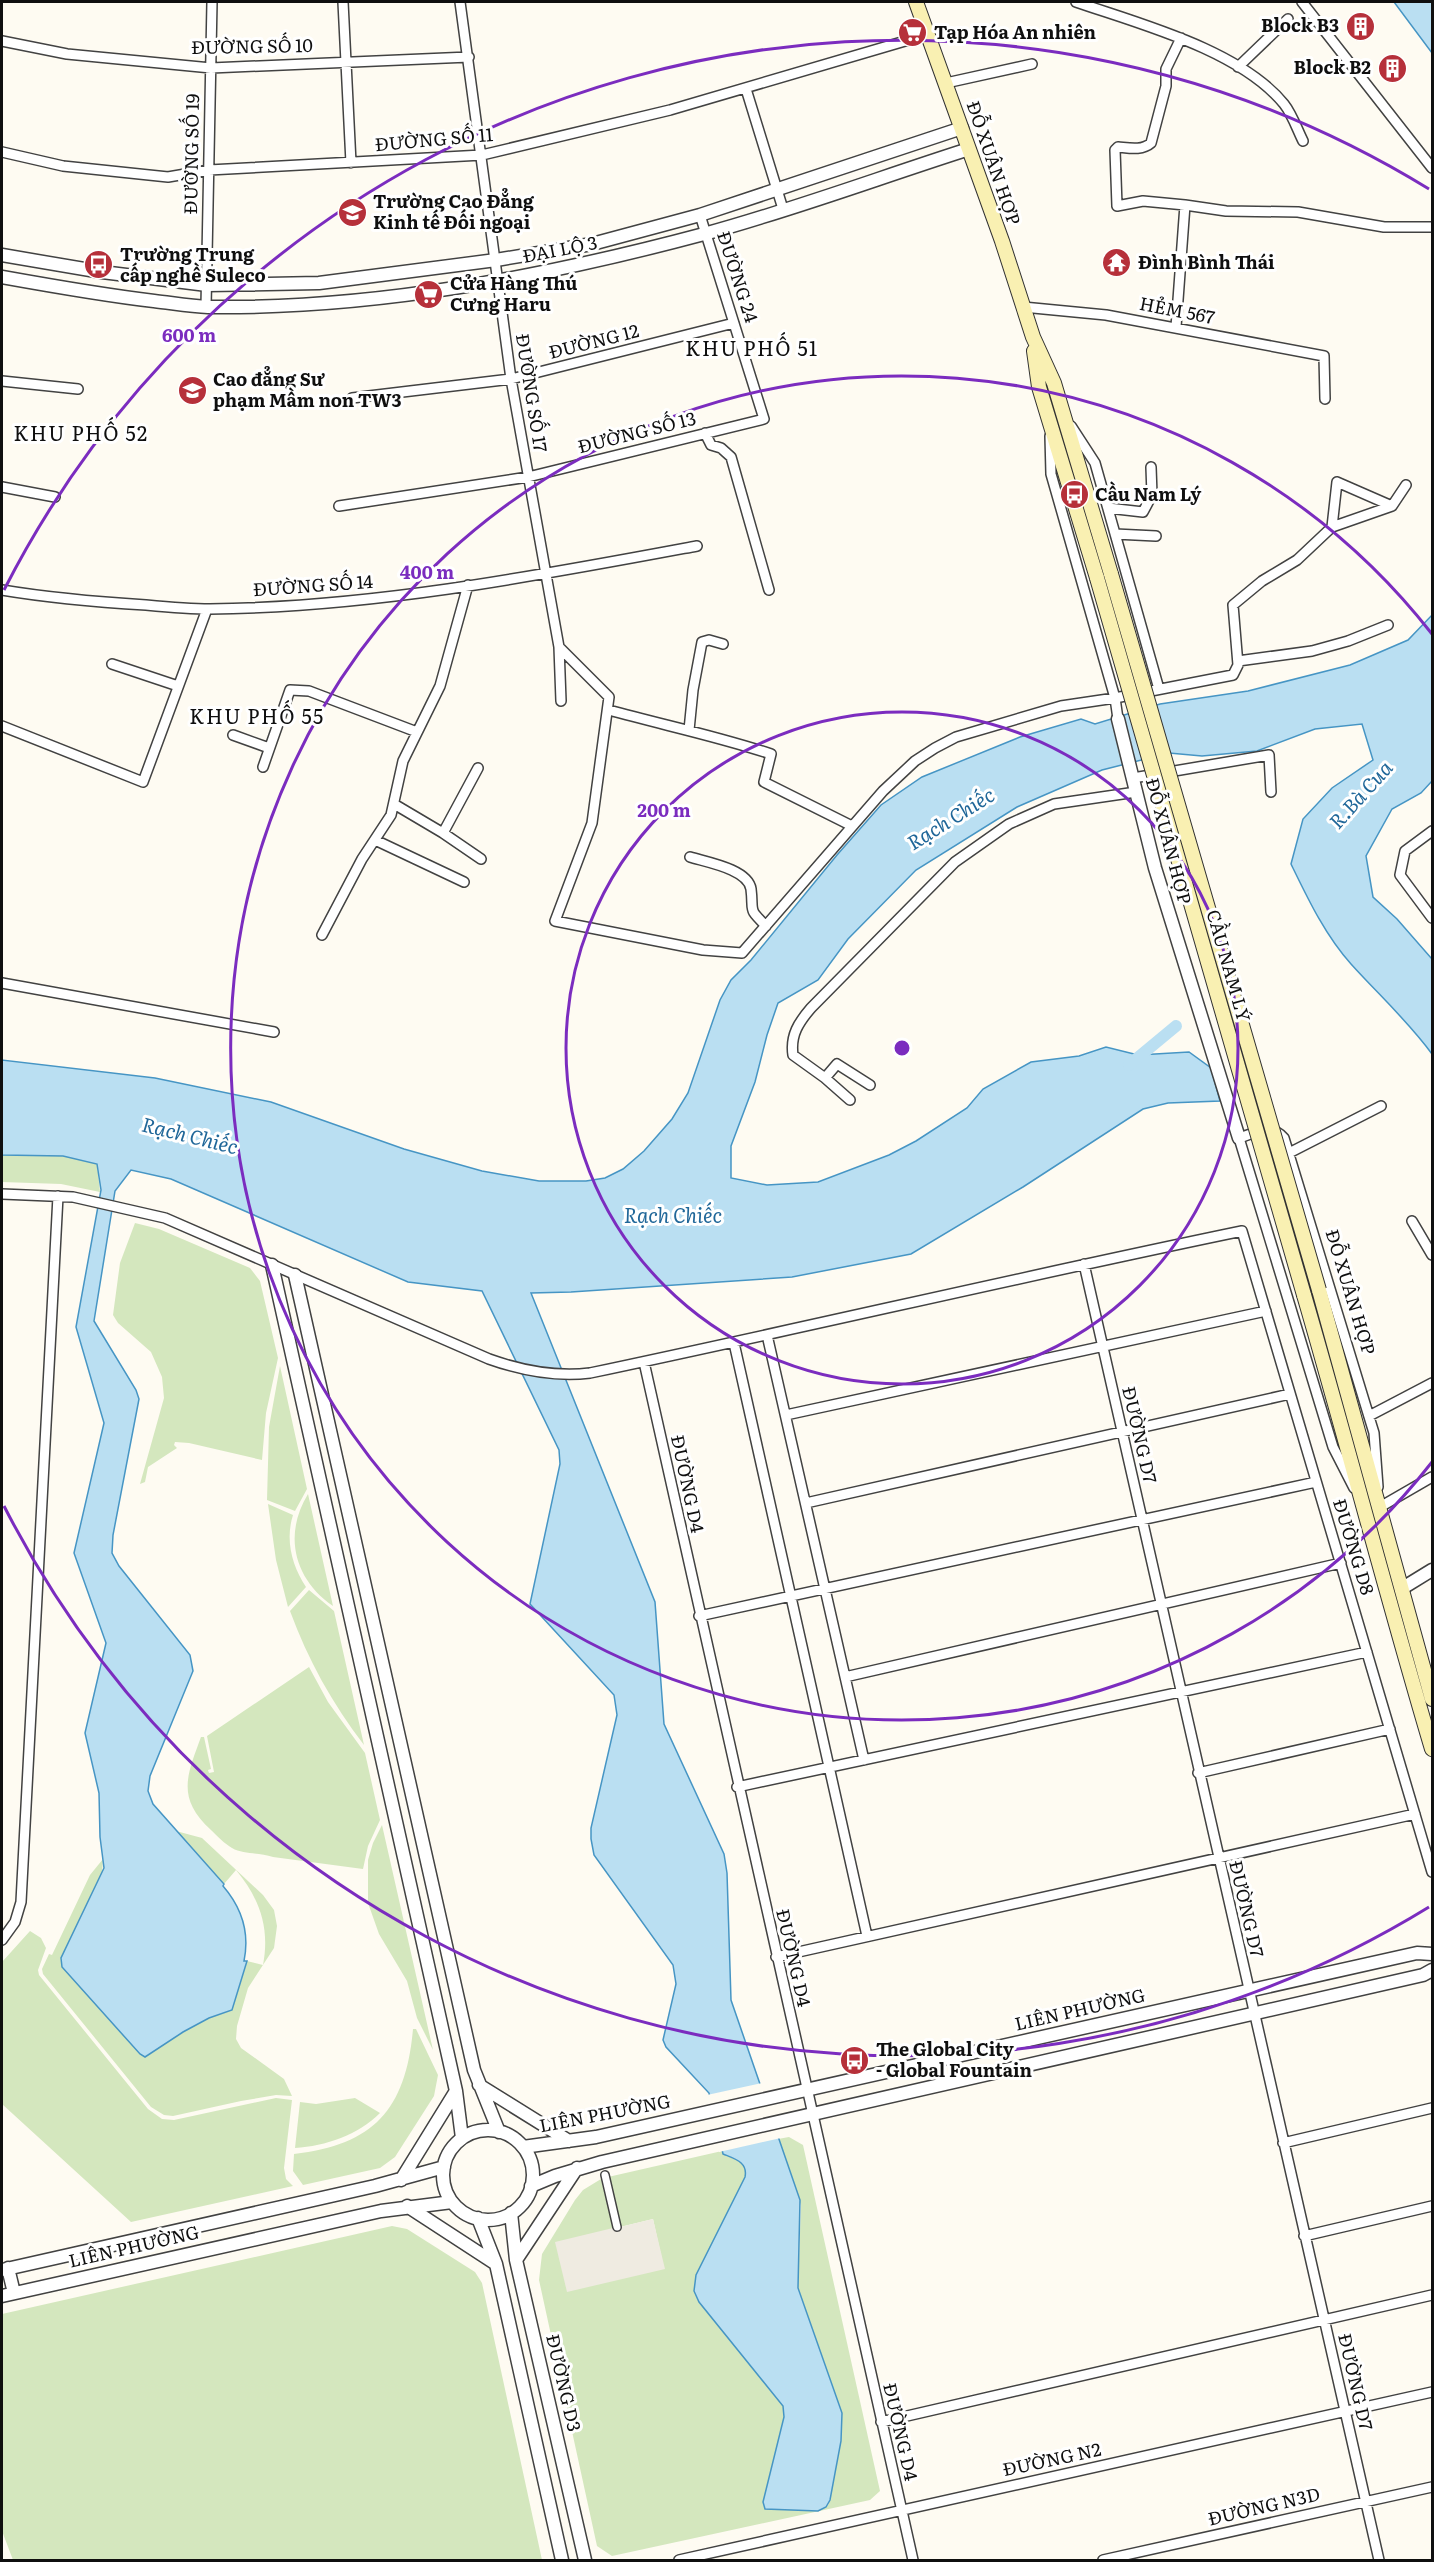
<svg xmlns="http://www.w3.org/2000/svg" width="1434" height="2562" viewBox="0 0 1434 2562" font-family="Literata,serif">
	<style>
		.green { fill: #d4e7be }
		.plaza { fill: #efebe1 }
		.water { fill: #badff2; stroke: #4695c4; stroke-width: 1.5 }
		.pier { fill: #fefbf2 }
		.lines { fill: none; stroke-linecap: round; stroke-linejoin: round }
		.canal { stroke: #badff2; stroke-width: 12 }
		.pedestrian-casing { stroke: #424242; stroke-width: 10 }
		.minor-casing { stroke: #424242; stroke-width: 12 }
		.tertiary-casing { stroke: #424242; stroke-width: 15 }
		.secondary-casing { stroke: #313131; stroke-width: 16 }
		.pedestrian { stroke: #fff; stroke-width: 7 }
		.minor { stroke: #fff; stroke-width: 9 }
		.tertiary { stroke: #fff; stroke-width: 12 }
		.secondary { stroke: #f9f0b2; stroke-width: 14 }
		.secondary-bridge-casing { stroke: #313131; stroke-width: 16; stroke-linecap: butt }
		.secondary-bridge { stroke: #f9f0b2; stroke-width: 14 }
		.ring { fill: none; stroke: #7b2cbf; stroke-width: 3 }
		.labels { text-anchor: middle; stroke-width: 6; stroke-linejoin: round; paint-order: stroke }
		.poi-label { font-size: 18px; font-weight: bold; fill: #0f0f0f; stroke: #fff; text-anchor: start }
		.street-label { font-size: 18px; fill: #0f0f0f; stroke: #fff }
		.neighbourhood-label { font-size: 20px; letter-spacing: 1.5px; fill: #0f0f0f; stroke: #fff }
		.water-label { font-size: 20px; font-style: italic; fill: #206799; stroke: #fff }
		.centre { fill: #7b2cbf; stroke: #fff; stroke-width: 3 }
		.ring-label { font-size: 18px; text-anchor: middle; font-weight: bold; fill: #7b2cbf; stroke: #fff; stroke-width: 6; stroke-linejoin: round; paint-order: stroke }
	</style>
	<rect width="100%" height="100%" fill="#fefbf2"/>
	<path class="green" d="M2,1155L63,1156L97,1164L100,1192L61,1184L2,1182Z
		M135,1223L159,1229L250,1268L260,1281L278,1358L266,1413L262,1460L189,1443L175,1442L174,1445L177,1448L148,1467L145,1482L140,1484L164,1398L162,1377L151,1352L118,1323L113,1315L120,1263Z
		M280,1366L307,1489L295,1511L267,1500L269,1427Z
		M308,1494L333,1606C294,1579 283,1535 308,1494Z
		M268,1504L293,1515C285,1540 292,1566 306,1587L288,1607L276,1560Z
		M309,1590L334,1611L364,1745C332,1703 308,1660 290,1611Z
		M309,1667L328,1702L365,1753L380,1820L368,1846L363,1869L273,1857C260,1852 244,1855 232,1848C225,1844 217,1836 211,1830C176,1798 187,1775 201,1737H204L211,1769L208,1770L209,1773L214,1772L207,1736Z
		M382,1825L433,2050L417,2018L407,1981L379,1934L368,1903V1860L373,1843Z
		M176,1831L202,1838L263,1895L274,1910L277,1926L274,1948L248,1988L237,2026L236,2039L241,2048L284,2079L292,2096L276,2095L241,2101L173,2116L164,2115L151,2107L43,1974L42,1969L49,1954L52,1955L90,1875L103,1859L102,1873L61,1958L183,2032L209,2018L232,2010L247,1961L263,1965C270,1928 260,1899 236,1870L224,1884Z
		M30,1931L41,1938L46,1948L38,1970L39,1975L148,2109L162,2119L174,2120L276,2098L292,2100L284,2168L286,2179L293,2186L131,2222L2,2104V1962Z
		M413,2029H416L438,2075L434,2096L395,2157L380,2168L303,2185L293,2171L294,2154C375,2145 406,2108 413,2029Z
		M355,2098L380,2113C358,2135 326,2146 295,2148L300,2102L316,2104Z
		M789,2137L803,2145L880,2491L870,2500L612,2556L597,2546L539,2280L542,2254L575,2200L583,2190L601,2179L613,2228L664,2269L653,2219L620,2227L608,2177L722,2151C731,2161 748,2159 745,2177L696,2275L694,2291L699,2302L783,2406L784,2417L763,2504L767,2509L816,2511L828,2505L830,2500L841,2441L842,2413L798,2288L801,2205L778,2139Z
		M392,2226L407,2229L475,2272L482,2283L542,2560H13L2,2531V2314Z"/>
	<path class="plaza" d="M608,2177L620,2227L653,2219L665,2269L567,2292L555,2242L613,2228L601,2179Z"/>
	<path class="water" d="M1394,2H1432V53Z
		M1432,615V781L1421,793L1392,809L1366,856L1373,897L1397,919L1432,959V1054C1408,1021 1378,994 1351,964C1325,935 1308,899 1291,864L1303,819L1332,788L1373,760L1362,724L1315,729L1257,751L1202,756L1169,753L1102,770L1017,807L916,870L848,939L818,980L778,1003L767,1035L755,1082L731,1146V1178L767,1185L818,1182L889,1155L916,1141L967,1108L983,1089L1031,1062L1079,1056L1106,1047L1138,1055L1189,1052L1211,1068L1220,1101L1168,1103L1143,1109L1023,1187L911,1254L792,1277L571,1292L531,1293L655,1602L664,1724L724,1854L727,1873L731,2000L800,2200L798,2288L842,2413L841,2441L830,2500L826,2507L818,2511L765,2509L763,2502L784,2417L783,2406L699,2302L694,2291L696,2275L745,2177C748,2162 735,2159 723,2154L709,2093L666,2047L663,2040L676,1984L673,1965L594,1855L591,1839V1828L617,1715L614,1695L530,1604L560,1464L559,1450L482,1291L408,1282L171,1179L131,1170L115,1191L94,1321L136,1390L139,1399L113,1535L112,1553L119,1566L190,1655L193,1671L150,1776L148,1791L153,1804L224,1884L223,1886C242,1908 250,1932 244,1961H247L232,2010L209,2018L183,2032L145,2057L140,2054L62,1967L61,1958L104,1868L100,1837L99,1793L85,1733L106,1643L74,1553L104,1423L76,1327L101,1190L97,1164L63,1156L2,1155V1060L155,1078L271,1102L404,1149L482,1171L539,1181H586L605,1178L623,1169L644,1151L672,1119L688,1093L720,1000L731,980L751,960L837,855L881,805L922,777L1020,737L1081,719L1095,724L1160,704L1248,691L1350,665L1408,640Z"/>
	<path class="pier" d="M762,2083L781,2138L719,2152L707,2095Z"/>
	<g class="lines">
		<path class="canal" d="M1129,1065L1176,1026"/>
		<defs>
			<path id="pedestrian" d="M605,2175L617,2227"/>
			<path id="minor" d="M343,2L351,163
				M460,2L511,379L559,647L609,697L592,823L555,921L703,950L742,953L883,791L915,761L935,748L956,737L1061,706L1115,698L1233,675L1238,665L1233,605L1262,581L1297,560L1332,527L1337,482L1392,506
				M1076,2C1140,24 1240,50 1284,104C1292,114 1297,129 1303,141
				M1302,2L1432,168
				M2,41L67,54L211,68L469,57
				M1238,67L1288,19
				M946,83L1032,64
				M746,89L783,209
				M2,152L63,166L168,177L209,170L482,155L670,110L929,34
				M1185,205L1226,211L1298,212L1384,227H1432
				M206,307L212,2
				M1023,307L1106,315L1324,356L1325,399
				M1176,327L1185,205L1143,201L1117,206L1115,150L1118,147C1129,148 1142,151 1151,143L1166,86V69L1181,38
				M2,381L78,389
				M352,398L511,379L734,323
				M1071,426L1095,463L1159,689
				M705,433L711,445L721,448L731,457L769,590
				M1050,436L1051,474L1115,698L1118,719
				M2,487L55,497
				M339,506L528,477L764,419L700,215
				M1108,508L1143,512L1152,495L1151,467
				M1332,527L1392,506L1406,485
				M1115,534L1156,536
				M2,590C50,598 97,602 146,605C167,607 189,609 210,609C374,607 536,576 697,546
				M559,647L561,701
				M1238,661L1312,651L1348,641L1388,625
				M112,664L178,686
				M609,710C663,725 717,736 771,754L764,782L852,826
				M2,726L143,782L207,609
				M689,730L693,690L702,642L709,640L723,644
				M233,735L269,748
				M263,767L290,690L309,691L417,732
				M1133,778L1269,755L1271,792
				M394,804L443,833L478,768
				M1432,831L1405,851L1400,875L1432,918
				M443,833L481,859
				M375,840L464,882
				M690,857C706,862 748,869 751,889C754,913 747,907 766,926
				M322,935L362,859L391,815L403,761L440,686L468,585
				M2,983L274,1032
				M825,1078L837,1064L870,1085
				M850,1100L825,1078L793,1055C790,1035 799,1022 811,1008L955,862L1009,824L1054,804L1136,792
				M1289,1153L1381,1106
				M2,1194L73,1197L165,1218L489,1359C520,1370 557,1377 590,1373C808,1327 1024,1276 1242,1231L1432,1872
				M1412,1221L1432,1255
				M1084,1264L1379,2560
				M767,1335L864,1760
				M734,1343L867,1936
				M644,1362L913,2560
				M786,1415L1266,1311
				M1369,1416L1432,1383
				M1354,1488L1333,1447L1239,1138C1255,1133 1272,1123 1284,1138L1374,1433L1378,1487
				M1379,1501L1380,1507L1432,1477
				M806,1503L1290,1394
				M699,1616L1316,1482
				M845,1677L1341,1563
				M1198,1773L1390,1729
				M737,1787L1367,1652
				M2,1940L15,1922L21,1902L58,1196
				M776,1957L1415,1814
				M1283,2143L1432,2108
				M1304,2236L1432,2206
				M881,2422L1432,2295
				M679,2560L1432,2392
				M1103,2560L1432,2487"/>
			<path id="tertiary" d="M2,255L102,272L207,285L319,283L496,260L592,244L700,215L962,128
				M2,277C52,286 103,295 154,301C172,303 190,306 208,307C375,309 543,277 704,234C793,210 881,177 969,149
				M1118,719L1155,868L1239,1138
				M272,1265L456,2091L462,2138
				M295,1275L474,2070L499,2132
				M1401,1589L1432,1570
				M479,2085L569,2141
				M443 2175a45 45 0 1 1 90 0a45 45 0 1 1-90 0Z
				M523,2147L596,2137L1417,1953L1432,1954
				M401,2180L456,2091
				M531,2186L555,2176L602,2162L1423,1975L1432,1970
				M407,2206L496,2264
				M511,2213L516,2260L585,2560
				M478,2218L496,2264L562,2560
				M516,2260L577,2168
				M8,2268L14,2293
				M2,2270L375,2186L444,2167
				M2,2296L381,2211L452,2202"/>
			<path id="secondary" d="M916,2L1002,241L1033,337L1054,383L1111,574
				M1034,351L1039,387L1097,578
				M1319,1290L1432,1699
				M1304,1295C1348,1446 1387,1598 1432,1749"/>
		</defs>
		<use href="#pedestrian" class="pedestrian-casing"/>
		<use href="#minor" class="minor-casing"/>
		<use href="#tertiary" class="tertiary-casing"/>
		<use href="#secondary" class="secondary-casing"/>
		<use href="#pedestrian" class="pedestrian"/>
		<use href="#minor" class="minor"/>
		<use href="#tertiary" class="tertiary"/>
		<use href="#secondary" class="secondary"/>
		<defs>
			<path id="secondary-bridge" d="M1111,574L1319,1290
				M1097,578L1304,1295"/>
		</defs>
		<use href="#secondary-bridge" class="secondary-bridge-casing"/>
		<use href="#secondary-bridge" class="secondary-bridge"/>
	</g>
	<g class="ring">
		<circle cx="902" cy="1048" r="336"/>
		<path d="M1432 1462A672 672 0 1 1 1432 634"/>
		<path d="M1429 1907A1008 1008 0 0 1 4 1506M4 590A1008 1008 0 0 1 1429 189"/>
	</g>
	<defs>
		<symbol id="building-disc" viewBox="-11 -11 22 22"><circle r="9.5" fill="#b6303a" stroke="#fff"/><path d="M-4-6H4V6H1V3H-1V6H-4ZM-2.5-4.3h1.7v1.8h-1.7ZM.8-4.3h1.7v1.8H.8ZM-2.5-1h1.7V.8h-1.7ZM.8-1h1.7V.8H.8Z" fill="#fff"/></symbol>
		<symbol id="supermarket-disc" viewBox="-11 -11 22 22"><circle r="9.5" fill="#b6303a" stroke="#fff"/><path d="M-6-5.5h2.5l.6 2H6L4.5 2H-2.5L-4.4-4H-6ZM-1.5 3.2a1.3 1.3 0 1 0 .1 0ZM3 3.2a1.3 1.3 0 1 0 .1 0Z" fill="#fff"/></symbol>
		<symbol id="university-disc" viewBox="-11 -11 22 22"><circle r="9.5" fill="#b6303a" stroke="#fff"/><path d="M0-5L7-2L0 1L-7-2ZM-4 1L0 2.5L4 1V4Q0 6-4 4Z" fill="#fff"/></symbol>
		<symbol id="temple-disc" viewBox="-11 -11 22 22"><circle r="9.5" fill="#b6303a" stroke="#fff"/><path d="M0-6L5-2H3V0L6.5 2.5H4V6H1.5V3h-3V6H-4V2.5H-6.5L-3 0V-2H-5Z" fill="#fff"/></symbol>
		<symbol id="bus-disc" viewBox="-11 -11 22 22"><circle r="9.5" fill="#b6303a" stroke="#fff"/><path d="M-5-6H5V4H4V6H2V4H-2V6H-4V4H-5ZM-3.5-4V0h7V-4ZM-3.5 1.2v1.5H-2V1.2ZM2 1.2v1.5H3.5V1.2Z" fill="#fff"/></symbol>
	</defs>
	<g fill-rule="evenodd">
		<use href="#building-disc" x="1344" y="10" width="33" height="33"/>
		<use href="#supermarket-disc" x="896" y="16" width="33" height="33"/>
		<use href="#building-disc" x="1376" y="52" width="33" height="33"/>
		<use href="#university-disc" x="336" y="196" width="33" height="33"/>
		<use href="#temple-disc" x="1100" y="246" width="33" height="33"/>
		<use href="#bus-disc" x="82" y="248" width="33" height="33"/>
		<use href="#supermarket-disc" x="412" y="278" width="33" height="33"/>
		<use href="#university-disc" x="176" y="374" width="33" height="33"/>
		<use href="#bus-disc" x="1058" y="478" width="33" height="33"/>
		<use href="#bus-disc" x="838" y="2044" width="33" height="33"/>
	</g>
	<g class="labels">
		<g class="poi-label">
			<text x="1339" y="32" text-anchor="end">Block B3</text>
			<text x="934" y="39">Tạp Hóa An nhiên</text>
			<text x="1371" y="74" text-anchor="end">Block B2</text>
			<text x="373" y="208">Trường Cao Đẳng<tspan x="373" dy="21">Kinh tế Đối ngoại</tspan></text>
			<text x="120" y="261">Trường Trung<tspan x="120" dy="21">cấp nghề Suleco</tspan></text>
			<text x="1138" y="269">Đình Bình Thái</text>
			<text x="450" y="290">Cửa Hàng Thú<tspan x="450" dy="21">Cưng Haru</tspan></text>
			<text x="213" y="386">Cao đẳng Sư<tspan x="213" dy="21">phạm Mầm non TW3</tspan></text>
			<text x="1095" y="501">Cầu Nam Lý</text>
			<text x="876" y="2056">The Global City<tspan x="876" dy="21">- Global Fountain</tspan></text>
		</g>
		<g class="street-label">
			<text transform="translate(252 47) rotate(-1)" y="6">ĐƯỜNG SỐ 10</text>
			<text transform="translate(434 140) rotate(-5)" y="6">ĐƯỜNG SỐ 11</text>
			<text transform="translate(192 154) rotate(-89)" y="6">ĐƯỜNG SỐ 19</text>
			<text transform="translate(993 163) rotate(71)" y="6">ĐỖ XUÂN HỢP</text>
			<text transform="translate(560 250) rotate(-11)" y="6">ĐẠI LỘ 3</text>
			<text transform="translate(737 277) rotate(72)" y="6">ĐƯỜNG 24</text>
			<text transform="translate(1177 311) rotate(11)" y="6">HẺM 567</text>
			<text transform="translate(594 342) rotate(-14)" y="6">ĐƯỜNG 12</text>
			<text transform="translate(531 393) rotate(81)" y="6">ĐƯỜNG SỐ 17</text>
			<text transform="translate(637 433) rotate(-14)" y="6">ĐƯỜNG SỐ 13</text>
			<text transform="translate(313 586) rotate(-4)" y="6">ĐƯỜNG SỐ 14</text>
			<text transform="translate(1168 841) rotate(75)" y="6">ĐỖ XUÂN HỢP</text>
			<text transform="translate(1228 966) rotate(74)" y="6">CẦU NAM LÝ</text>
			<text transform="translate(1350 1292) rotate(73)" y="6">ĐỖ XUÂN HỢP</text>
			<text transform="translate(1139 1435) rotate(77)" y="6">ĐƯỜNG D7</text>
			<text transform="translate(687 1484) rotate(78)" y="6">ĐƯỜNG D4</text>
			<text transform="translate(1353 1547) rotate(73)" y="6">ĐƯỜNG D8</text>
			<text transform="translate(1246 1909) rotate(77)" y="6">ĐƯỜNG D7</text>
			<text transform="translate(793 1958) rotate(77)" y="6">ĐƯỜNG D4</text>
			<text transform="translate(1080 2010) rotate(-13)" y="6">LIÊN PHƯỜNG</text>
			<text transform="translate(605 2114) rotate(-11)" y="6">LIÊN PHƯỜNG</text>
			<text transform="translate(134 2247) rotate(-13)" y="6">LIÊN PHƯỜNG</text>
			<text transform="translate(1355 2382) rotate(77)" y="6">ĐƯỜNG D7</text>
			<text transform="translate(563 2383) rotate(77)" y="6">ĐƯỜNG D3</text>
			<text transform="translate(900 2432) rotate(77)" y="6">ĐƯỜNG D4</text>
			<text transform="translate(1052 2460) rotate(-12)" y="6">ĐƯỜNG N2</text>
			<text transform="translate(1264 2507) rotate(-13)" y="6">ĐƯỜNG N3D</text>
		</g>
		<g class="neighbourhood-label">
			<text x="752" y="356">KHU PHỐ 51</text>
			<text x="81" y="441">KHU PHỐ 52</text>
			<text x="257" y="724">KHU PHỐ 55</text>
		</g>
		<g class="water-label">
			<text transform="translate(1361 795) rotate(-48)" y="7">R.Bà Cua</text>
			<text transform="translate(951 819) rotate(-32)" y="7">Rạch Chiếc</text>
			<text transform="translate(190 1136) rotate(14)" y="7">Rạch Chiếc</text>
			<text x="673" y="1223">Rạch Chiếc</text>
		</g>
	</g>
	<circle cx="902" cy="1048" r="9" class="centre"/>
	<g class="ring-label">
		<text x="189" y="342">600 m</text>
		<text x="427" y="579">400 m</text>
		<text x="664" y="817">200 m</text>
	</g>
	<rect width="1434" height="2562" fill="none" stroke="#0f0f0f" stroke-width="6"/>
</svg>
